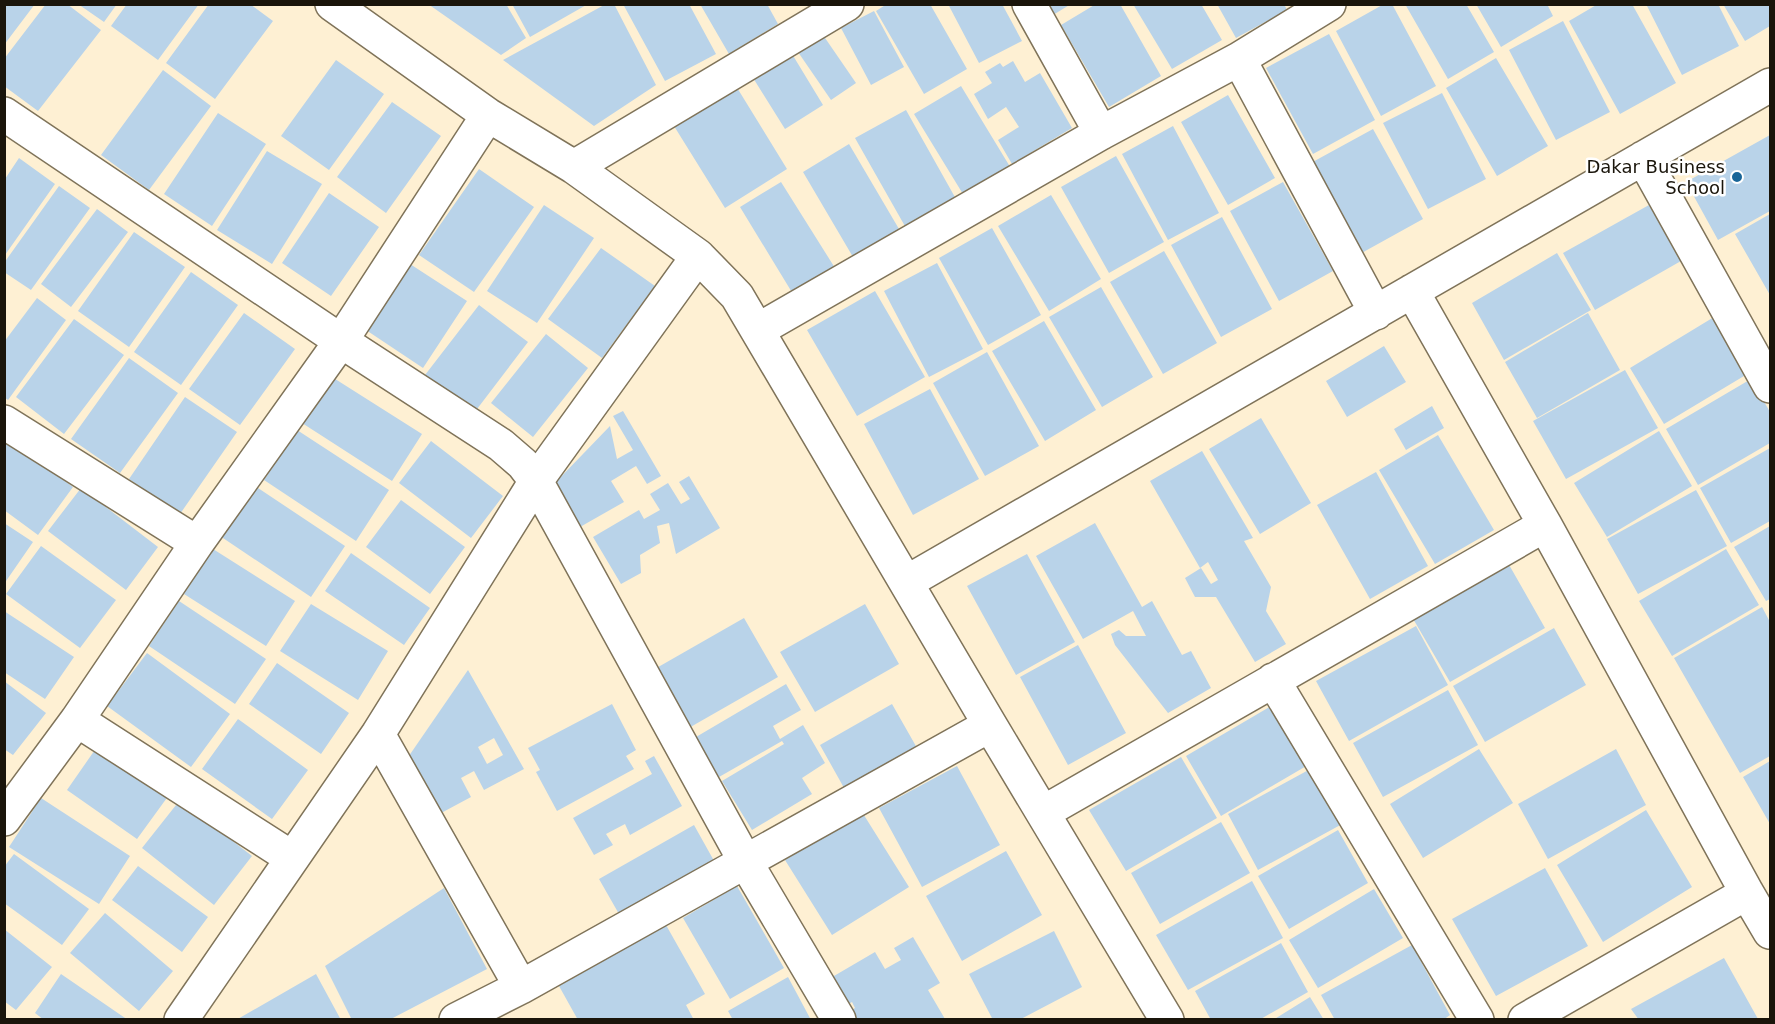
<svg xmlns="http://www.w3.org/2000/svg" width="1775" height="1024" viewBox="0 0 1775 1024" font-family="'DejaVu Sans',sans-serif">
	<style>
		.building { fill: #b9d3e9; fill-rule: evenodd }
		.lines { fill: none; stroke-linecap: round; stroke-linejoin: round }
		.street-casing { stroke: #7f7359; stroke-width: 36 }
		.street { stroke: #fff; stroke-width: 33 }
		.poi-dot { fill: #196598; stroke: #fff; stroke-width: 2 }
		.labels { text-anchor: middle; stroke-width: 5; stroke-linejoin: round; paint-order: stroke }
		.poi-label { font-size: 18px; fill: #1a150b; stroke: #fff; text-anchor: end }
	</style>
	<rect width="100%" height="100%" fill="#fef0d3"/>
	<path class="building" d="M4,4H35L4,45Z
		M46,4H67L101,30L38,111L4,86V59Z
		M78,4H117L104,22Z
		M127,4H199L158,60L111,26Z
		M209,4H250L273,21L215,99L166,63Z
		M428,4H506L526,38L501,55Z
		M512,4H588L530,37Z
		M606,4H614L656,85L594,126L503,60Z
		M623,4H689L716,54L665,81Z
		M700,4H767L778,24L729,54Z
		M887,4H930L967,69L924,94L876,11Z
		M948,4H1002L1022,41L979,63Z
		M1047,4H1071L1053,15Z
		M1096,4H1120L1161,76L1109,107L1061,25Z
		M1133,4H1201L1222,40L1172,69Z
		M1217,4H1284L1287,10L1236,38Z
		M1384,4H1392L1436,86L1381,116L1336,31Z
		M1405,4H1466L1494,52L1448,79Z
		M1476,4H1547L1553,16L1501,47Z
		M1598,4H1632L1676,83L1620,114L1569,21Z
		M1646,4H1718L1739,46L1682,75Z
		M1723,4H1770V26L1745,41Z
		M874,11L904,67L871,85L841,28Z
		M1563,21L1610,112L1556,140L1509,50Z
		M1329,34L1375,120L1313,154L1266,68Z
		M823,35L856,83L831,100L798,52Z
		M789,49L823,105L785,129L750,73Z
		M1496,58L1548,146L1497,176L1446,88Z
		M336,60L384,94L329,170L281,136Z
		M1013,61L1025,82L1040,73L1072,128L1012,164L998,140L1019,127L1006,107L988,119L974,94L992,83L985,72L1000,63L1003,67Z
		M163,70L211,106L149,190L101,155Z
		M736,86L787,169L725,208L674,126Z
		M961,86L1012,170L966,199L914,114Z
		M1442,93L1486,179L1428,209L1383,123Z
		M1228,95L1275,178L1228,205L1181,122Z
		M392,102L441,136L386,213L337,177Z
		M906,110L956,199L906,228L855,138Z
		M218,113L266,144L212,226L164,194Z
		M1173,126L1219,213L1168,240L1122,154Z
		M1373,129L1423,219L1358,255L1309,164Z
		M1770,135V211L1718,240L1686,182Z
		M849,144L899,229L853,257L803,172Z
		M267,151L322,184L272,264L217,230Z
		M1116,156L1164,242L1109,273L1061,187Z
		M19,158L55,184L5,255V179Z
		M479,169L534,207L474,292L419,255Z
		M781,182L835,268L793,294L740,207Z
		M1283,182L1333,271L1279,301L1230,211Z
		M59,186L90,208L31,290L4,272V263Z
		M329,193L379,227L331,296L282,263Z
		M1051,195L1101,279L1049,311L998,226Z
		M544,205L594,238L537,323L487,291Z
		M1649,205L1681,261L1595,310L1563,253Z
		M97,209L128,232L71,307L41,284Z
		M1770,214V295L1735,234Z
		M1222,217L1272,309L1221,337L1171,245Z
		M992,228L1041,315L988,345L939,258Z
		M134,232L185,267L129,347L78,311Z
		M601,248L655,286L602,358L548,319Z
		M1164,251L1217,343L1163,374L1110,282Z
		M1557,253L1591,310L1504,360L1472,303Z
		M937,263L983,349L929,377L884,291Z
		M410,264L467,301L423,368L366,330Z
		M191,272L238,305L181,385L134,352Z
		M1101,287L1153,377L1102,407L1049,317Z
		M875,291L925,377L857,416L807,330Z
		M37,298L66,320L8,400L4,397V342Z
		M479,305L528,342L474,413L425,375Z
		M244,313L295,349L240,425L189,389Z
		M1588,313L1620,370L1537,418L1505,362Z
		M1714,317L1749,373L1664,424L1630,368Z
		M74,319L124,355L64,434L16,397Z
		M1044,321L1096,410L1045,441L992,351Z
		M546,334L588,368L533,437L491,403Z
		M1384,346L1406,382L1347,417L1326,381Z
		M987,352L1039,446L985,476L933,383Z
		M129,358L178,393L120,473L71,439Z
		M1625,370L1658,428L1566,479L1533,421Z
		M332,377L422,434L392,481L302,423Z
		M1751,379L1770,412V443L1698,485L1666,429Z
		M930,389L979,479L913,515L864,424Z
		M185,397L237,432L180,514L129,479Z
		M1432,406L1444,428L1406,450L1394,429Z
		M623,411L661,476L647,484L636,466L611,481L624,502L580,527L554,484L610,426L617,459L633,450L613,416Z
		M1261,418L1311,503L1260,534L1209,449Z
		M297,430L389,490L356,541L264,480Z
		M1659,431L1692,486L1607,537L1574,483Z
		M1438,435L1494,530L1435,564L1379,470Z
		M4,436L73,487L38,535L4,510Z
		M431,441L503,496L471,538L399,483Z
		M1770,448V521L1731,543L1700,488Z
		M1202,451L1253,538L1244,541L1271,587L1266,611L1286,644L1255,662L1216,597H1195L1185,578L1201,568L1211,584L1218,580L1208,562L1200,568L1150,481Z
		M1376,472L1428,566L1370,599L1317,505Z
		M689,476L720,528L676,554L669,523L657,526L660,543L640,555L641,573L621,584L593,537L639,510L644,519L660,510L650,494L668,483L681,504L690,499L679,482Z
		M255,486L345,546L311,597L220,536Z
		M81,488L158,547L126,590L48,531Z
		M1696,490L1727,546L1638,594L1607,539Z
		M401,500L465,547L430,594L366,547Z
		M4,523L33,542L4,584Z
		M1095,523L1142,607L1152,601L1182,655L1191,651L1211,688L1168,713L1115,645L1111,634L1119,630L1126,636H1146L1133,611L1083,639L1036,556Z
		M1770,526V599L1766,601L1734,547Z
		M41,546L116,600L80,648L6,594Z
		M213,549L295,601L266,646L184,594Z
		M1726,549L1759,605L1672,656L1639,601Z
		M351,553L430,608L404,645L325,591Z
		M1027,554L1075,642L1016,675L967,586Z
		M1508,563L1545,628L1450,682L1412,617Z
		M179,601L266,659L235,704L149,646Z
		M311,604L388,651L358,700L280,651Z
		M865,604L899,664L815,712L780,652Z
		M1762,607L1770,622V756L1740,773L1674,658Z
		M4,611L74,657L45,699L4,672Z
		M744,618L778,677L687,729L653,670Z
		M1416,626L1448,685L1349,741L1316,681Z
		M1554,628L1586,685L1485,742L1453,686Z
		M1078,645L1126,733L1068,765L1020,677Z
		M147,653L230,714L191,767L107,706Z
		M277,663L349,713L321,754L249,704Z
		M468,670L524,769L484,790L474,771L461,778L471,797L430,819L402,766ZM494,738L503,755L487,764L478,747Z
		M4,681L46,713L13,755L4,749Z
		M786,684L801,710L773,726L780,739L803,725L825,763L802,778L812,794L752,830L722,781L784,744L782,741L719,777L696,737Z
		M1448,690L1478,745L1383,797L1353,743Z
		M612,704L636,750L626,756L634,769L557,811L536,772L540,770L528,748Z
		M892,704L921,755L848,795L820,745Z
		M1273,705L1308,765L1221,816L1186,756Z
		M238,719L308,770L272,819L202,769Z
		M99,744L169,795L137,839L67,790Z
		M1479,749L1513,803L1423,858L1390,804Z
		M1616,749L1646,805L1548,859L1518,804Z
		M654,756L682,806L630,835L625,824L606,834L613,845L594,855L573,818L652,774L645,761Z
		M1181,757L1217,818L1126,871L1089,810Z
		M1770,761V824L1743,777Z
		M957,766L1000,845L922,887L879,808Z
		M1314,767L1344,823L1258,870L1228,814Z
		M41,798L130,856L99,904L9,847Z
		M180,800L252,856L214,905L142,848Z
		M1646,810L1692,887L1603,942L1557,865Z
		M862,812L909,887L832,935L785,860Z
		M1221,822L1250,873L1160,924L1131,873Z
		M694,825L718,868L623,921L599,879Z
		M1338,830L1368,883L1289,929L1258,876Z
		M1006,851L1042,915L962,961L926,896Z
		M14,854L89,909L62,945L4,903V867Z
		M138,866L208,917L182,952L112,900Z
		M1545,868L1588,946L1496,996L1452,919Z
		M1252,881L1283,938L1188,990L1156,935Z
		M737,886L784,968L730,999L683,918Z
		M444,888L487,969L389,1020H352L325,966Z
		M1374,889L1403,938L1318,988L1289,940Z
		M105,913L173,971L139,1011L70,953Z
		M666,925L705,994L686,1005L694,1020H578L559,986Z
		M4,929L52,967L16,1010L4,1001Z
		M1054,931L1082,987L1019,1020H993L969,974Z
		M913,937L940,983L928,990L945,1019L848,1020L845,1014L855,1008L852,1002L837,1010L822,983L875,952L885,969L901,960L894,948Z
		M1281,943L1308,992L1259,1020H1211L1195,991Z
		M1412,945L1450,1015L1443,1020H1335L1321,995Z
		M1724,958L1758,1019L1757,1020H1639L1631,1009Z
		M61,974L128,1020H44L35,1013Z
		M316,974L341,1020H236Z
		M788,977L811,1020H733L728,1011Z
		M1310,997L1324,1020H1273Z"/>
	<g class="lines">
		<defs>
			<path id="street" d="M332,4L488,115L574,167L698,256L737,296L990,725L1167,1020
				M1029,4L1101,133
				M1239,59L1376,313
				M4,114L341,341L501,445L523,464L536,481L745,861L839,1020
				M1643,158L1770,386
				M574,167L847,4
				M1412,291L1545,525L1747,893L1770,932
				M758,330L1101,133L1239,59L1329,4
				M4,422L197,543
				M907,582L1770,85
				M1273,680L1477,1020
				M77,720L292,858
				M378,734L521,987
				M1044,812L1545,525
				M4,819L77,720L197,543L341,341L488,115
				M181,1020L378,734L536,481L698,256
				M456,1020L521,987L990,725
				M1525,1020L1747,893"/>
		</defs>
		<use href="#street" class="street-casing"/>
		<use href="#street" class="street"/>
	</g>
	<circle class="poi-dot" cx="1737" cy="177" r="6"/>
	<g class="labels">
		<g class="poi-label">
			<text x="1725" y="173">Dakar Business<tspan x="1725" dy="21">School</tspan></text>
		</g>
	</g>
	<rect width="1775" height="1024" fill="none" stroke="#1a150b" stroke-width="12"/>
</svg>
